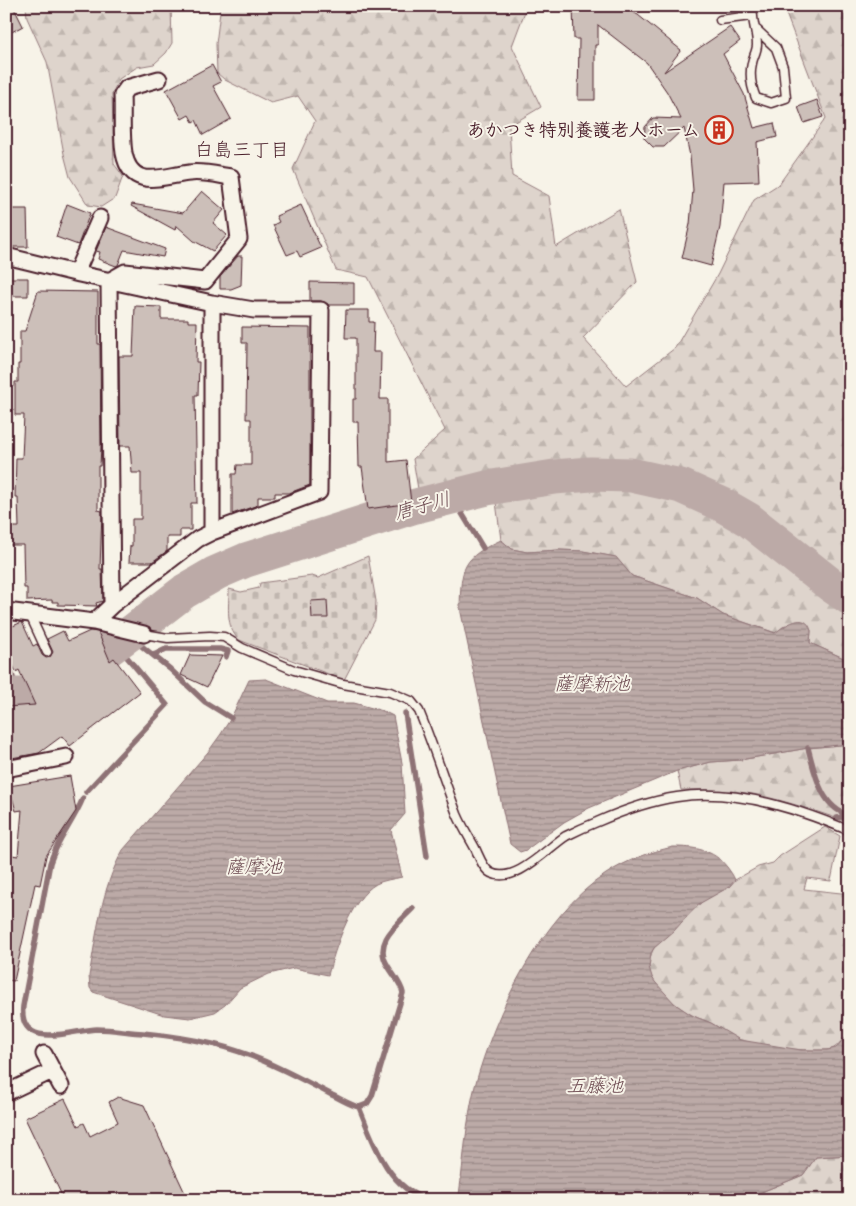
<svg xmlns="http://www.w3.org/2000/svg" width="856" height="1206" viewBox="0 0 856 1206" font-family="Mynerve,'Klee One',sans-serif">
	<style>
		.forest { fill: url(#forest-firs); stroke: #947a7c }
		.cemetery { fill: url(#cemetery-stones); stroke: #947a7c }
		.water { fill: url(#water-rules); stroke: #8e7275 }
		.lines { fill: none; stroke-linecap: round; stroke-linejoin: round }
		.stream { stroke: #8e7275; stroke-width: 5.5 }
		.river { stroke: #bcaaa7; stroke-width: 35 }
		.building { fill: #ccbfb9; stroke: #4a1f2b }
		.service-casing { stroke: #4a1f2b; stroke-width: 11 }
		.minor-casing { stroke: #4a1f2b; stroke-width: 19 }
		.service { stroke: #f7f3e8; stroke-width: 8 }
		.minor { stroke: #f7f3e8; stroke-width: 15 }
		.labels { text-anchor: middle; stroke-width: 4; stroke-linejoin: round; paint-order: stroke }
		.poi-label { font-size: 18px; font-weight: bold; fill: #4a1f2b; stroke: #f7f3e8; text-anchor: end }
		.neighbourhood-label { font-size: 19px; fill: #4a1f2b; stroke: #f7f3e8 }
		.water-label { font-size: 19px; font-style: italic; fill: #6c4950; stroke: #f7f3e8 }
	</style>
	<defs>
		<pattern id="forest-firs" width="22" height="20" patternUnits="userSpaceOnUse" patternTransform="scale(1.25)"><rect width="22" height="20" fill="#ded4cc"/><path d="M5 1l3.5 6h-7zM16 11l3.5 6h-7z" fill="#c0b6af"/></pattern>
		<pattern id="cemetery-stones" width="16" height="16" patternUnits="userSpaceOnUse" patternTransform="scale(1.25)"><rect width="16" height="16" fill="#ded4cc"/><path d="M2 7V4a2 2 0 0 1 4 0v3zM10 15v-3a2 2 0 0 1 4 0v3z" fill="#c0b6af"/></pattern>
		<pattern id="water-rules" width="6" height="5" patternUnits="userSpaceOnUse" patternTransform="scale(1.25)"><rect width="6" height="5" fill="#bcaaa7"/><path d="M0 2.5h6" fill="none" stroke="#9b8a88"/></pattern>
	</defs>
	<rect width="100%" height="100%" fill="#f7f3e8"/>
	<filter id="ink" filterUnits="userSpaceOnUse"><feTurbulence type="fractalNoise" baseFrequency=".02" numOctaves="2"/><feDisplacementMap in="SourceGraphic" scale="10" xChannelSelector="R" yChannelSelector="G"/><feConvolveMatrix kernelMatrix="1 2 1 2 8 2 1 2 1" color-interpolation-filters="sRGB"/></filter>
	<g filter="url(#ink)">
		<path class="forest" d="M26,6H171L172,43L166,53L154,64L137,67L119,79L112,94L114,164L123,176L115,198L101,207L88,205L70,177L64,154L47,62L27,18Z
			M218,6H527L512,46L541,107L509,126L512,176L549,196L556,247L619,209L637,282L583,338L626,386L675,348L718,274L754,200L779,184L826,118L783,6H850V661L810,643L811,630L785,625L776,633L723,615L697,598L632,576L615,557L582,551L559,550L527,552L512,549L501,540L496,502L432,511L418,489L413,459L445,430L368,277L336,270L293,169L315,121L298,96L271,103L225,80L217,73L216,44L220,12Z
			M850,744V823C819,812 789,802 758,795C733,790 707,790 681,790L677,771L711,762L740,760L808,748Z
			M825,827L840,836L831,881L807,878L804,889L850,894V1035C838,1039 840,1050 825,1050C797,1051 768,1047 741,1040C731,1038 721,1028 711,1023C706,1020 699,1019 694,1016C679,1009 655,989 650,973C648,965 650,955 654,948L704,900L729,887L735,880L758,867L773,863L780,856Z
			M850,1155V1200H742L803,1175L816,1157Z"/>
		<path class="cemetery" d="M368,556L376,601L375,620L344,680L239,640C225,626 229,607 229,589L241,592L259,588L260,583L312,576L318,578Z"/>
		<path class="water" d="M501,540L512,549L527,552L559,550L583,551L616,557L632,576L697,598L723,615L775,633C784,626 806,610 811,631C811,634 810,639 810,643L850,661V744L808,748L740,760L711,762L677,771L589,808L564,822L526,850L520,852L510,844L460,608C461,567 462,558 501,540Z
			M266,679L327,703H354L383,711L393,716L402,763L405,814L391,830L402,877C394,879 383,880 376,884C351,898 335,949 328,975L294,968L269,974L240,988L225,1005L215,1012L190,1018L164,1015L93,992L90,988L89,976C97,933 101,889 123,850L208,752L221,734L231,718L249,680Z
			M673,847C694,847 713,849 727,867C730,871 733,875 735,880L729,887L697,905L674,931L654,948L651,953L649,967L652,977L655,982L675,1004L693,1016L711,1023L740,1040L801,1050H827L836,1048L845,1037L850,1035V1155L816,1157L803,1175L742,1200H460L459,1195C464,1159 466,1121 475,1086C495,1013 541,916 606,874C627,860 650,852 673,847Z"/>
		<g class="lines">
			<path class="stream" d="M452,497L483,548
				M128,635L170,669L205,702L231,718
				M154,655L166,649H220L228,651L226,657
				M6,657L19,695
				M405,713L427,856
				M808,748C815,773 820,807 850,816
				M86,792L167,705L116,644
				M83,798C74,821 57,840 50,863L23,1006C18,1052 73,1030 97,1029C112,1029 128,1032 143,1033C193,1038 235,1046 281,1069C298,1077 315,1086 332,1095C341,1099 350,1105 359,1107L367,1104L372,1096L403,993C401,983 393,975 388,966C372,942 398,924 413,908
				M837,818L848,816
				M359,1107C373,1142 388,1189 429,1200"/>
			<path class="river" d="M6,695H46L128,635L185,591L216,573L246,560L412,507L487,488L554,477L591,474L631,475L681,486L723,505L749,520L831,585L850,598"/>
		</g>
		<path class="building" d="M6,6H13L23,26L6,35Z
			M573,6H623L638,15L681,50L664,72L730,27L740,41L723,54L744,94L754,128L774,123L777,137L757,142L759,181L724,182L720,227L711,266L682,258L690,224L693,190L690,156L684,128L664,147H653L644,138L645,127L653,118L681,119L667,92L647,63L598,25V45H595V100H578L579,39H574Z
			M212,65L221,82L213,86L231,119L203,135L196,120L193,122L189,115L182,119L166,90Z
			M817,100L823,117L804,123L798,107Z
			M202,191L224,210L213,223L227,235L213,251L194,241L176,225L175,230L131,206L132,204L183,213Z
			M67,204L90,213L78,245L56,237Z
			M301,205L321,248L300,257L297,251L287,255L273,225L279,222L276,216Z
			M6,209H27L28,247H6Z
			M106,227L165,249L163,257L124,250L118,265L116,266L98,259L100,252L96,251Z
			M238,256H242L241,285L231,289H220V277Z
			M6,278H28V296H6Z
			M310,282L354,283V305H329L321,301H310Z
			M38,291L98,292V344H100L101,446L100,466H98V510L102,511L100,569H102L103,601L96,603L97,606L58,605V602H52V600L27,601V588H24L23,545H8L9,527H19L18,497H15L16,458H22L24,415H15V382H18V364H20V331H25Z
			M135,306L161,307V319H188V322H197L196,362H199L198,395H195L197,503H191V530H180V537H167V551L152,562H129L130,546H132V519H141V473H132L130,446H120L119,356H133Z
			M346,310H369V322H374L373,352H381L380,399H388V462L406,460L411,503L368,509L362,467H359L358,422H353V399H356V338H345Z
			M242,327L310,328V485L289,493H275V497H258V505L232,514V474H236L237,465H251V419H246L247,343H242Z
			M327,600L328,618H312L311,601Z
			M22,622L33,646L37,644L42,655L46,658L50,657L53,652L47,639L63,631L68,641L90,631L98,632L110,661L114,658L140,692L70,746L62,736L39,753L6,759V707L35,705L19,670L16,672L6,651V629Z
			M190,655L222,656L207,687L181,675Z
			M70,776L76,811L46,856L40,885L35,884L14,981L6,980V854L18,856L22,810L16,811L9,786Z
			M118,1097L144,1105L185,1193L182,1195L183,1200H64L25,1118L65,1099L78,1126L84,1123L90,1136L118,1122L109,1102Z"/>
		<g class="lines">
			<defs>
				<path id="service" d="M753,6C751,20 757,31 757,45C757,51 753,57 752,63C749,76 751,86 756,98L771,103L786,98L783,67L776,48L757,30
					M720,20L751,16
					M29,613L47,652
					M144,634L168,638L210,636L224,637L242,648L294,670L343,684L390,692L411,701L419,711C433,745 444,780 457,814C462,826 469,837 475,848C479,856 483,869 491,873C515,885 547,848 566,836C576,831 587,826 597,822C622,811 650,801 677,797C733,788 799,809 850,831"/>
				<path id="minor" d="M6,256L79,274L212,303L254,310H321L319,492L212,532L198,539L112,605L94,622L6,611
					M76,273L100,218
					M212,303V532
					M112,605L109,281L125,272L205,281L239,239L231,177C218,175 202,171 189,173C163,176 131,191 124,153C121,134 123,113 122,95L127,88L159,79
					M94,622L144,634
					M6,769L66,757
					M44,1054L61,1086
					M6,1093L52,1071"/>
			</defs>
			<use href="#service" class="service-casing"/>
			<use href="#minor" class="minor-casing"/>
			<use href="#service" class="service"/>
			<use href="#minor" class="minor"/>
		</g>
	</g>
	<defs>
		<symbol id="building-ring" viewBox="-11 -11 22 22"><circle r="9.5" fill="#f7f3e8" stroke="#c8321e" stroke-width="1.5"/><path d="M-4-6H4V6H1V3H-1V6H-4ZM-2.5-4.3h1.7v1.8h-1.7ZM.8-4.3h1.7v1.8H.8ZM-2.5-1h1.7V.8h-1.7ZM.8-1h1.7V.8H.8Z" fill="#c8321e"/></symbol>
	</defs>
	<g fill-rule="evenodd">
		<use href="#building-ring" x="703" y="114" width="32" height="32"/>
	</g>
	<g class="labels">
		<g class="poi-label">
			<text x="700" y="136">あかつき特別養護老人ホーム</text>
		</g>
		<g class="neighbourhood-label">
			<text x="242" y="156">白島三丁目</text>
		</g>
		<g class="water-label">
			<text transform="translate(422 505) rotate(-15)" y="7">唐子川</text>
			<text x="592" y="690">薩摩新池</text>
			<text x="254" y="873">薩摩池</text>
			<text x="595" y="1092">五藤池</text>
		</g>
	</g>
	<rect width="856" height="1206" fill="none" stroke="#f7f3e8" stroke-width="25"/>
	<rect x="12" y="12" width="831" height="1181" fill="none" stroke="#4a1f2b" stroke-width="2" filter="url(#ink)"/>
</svg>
